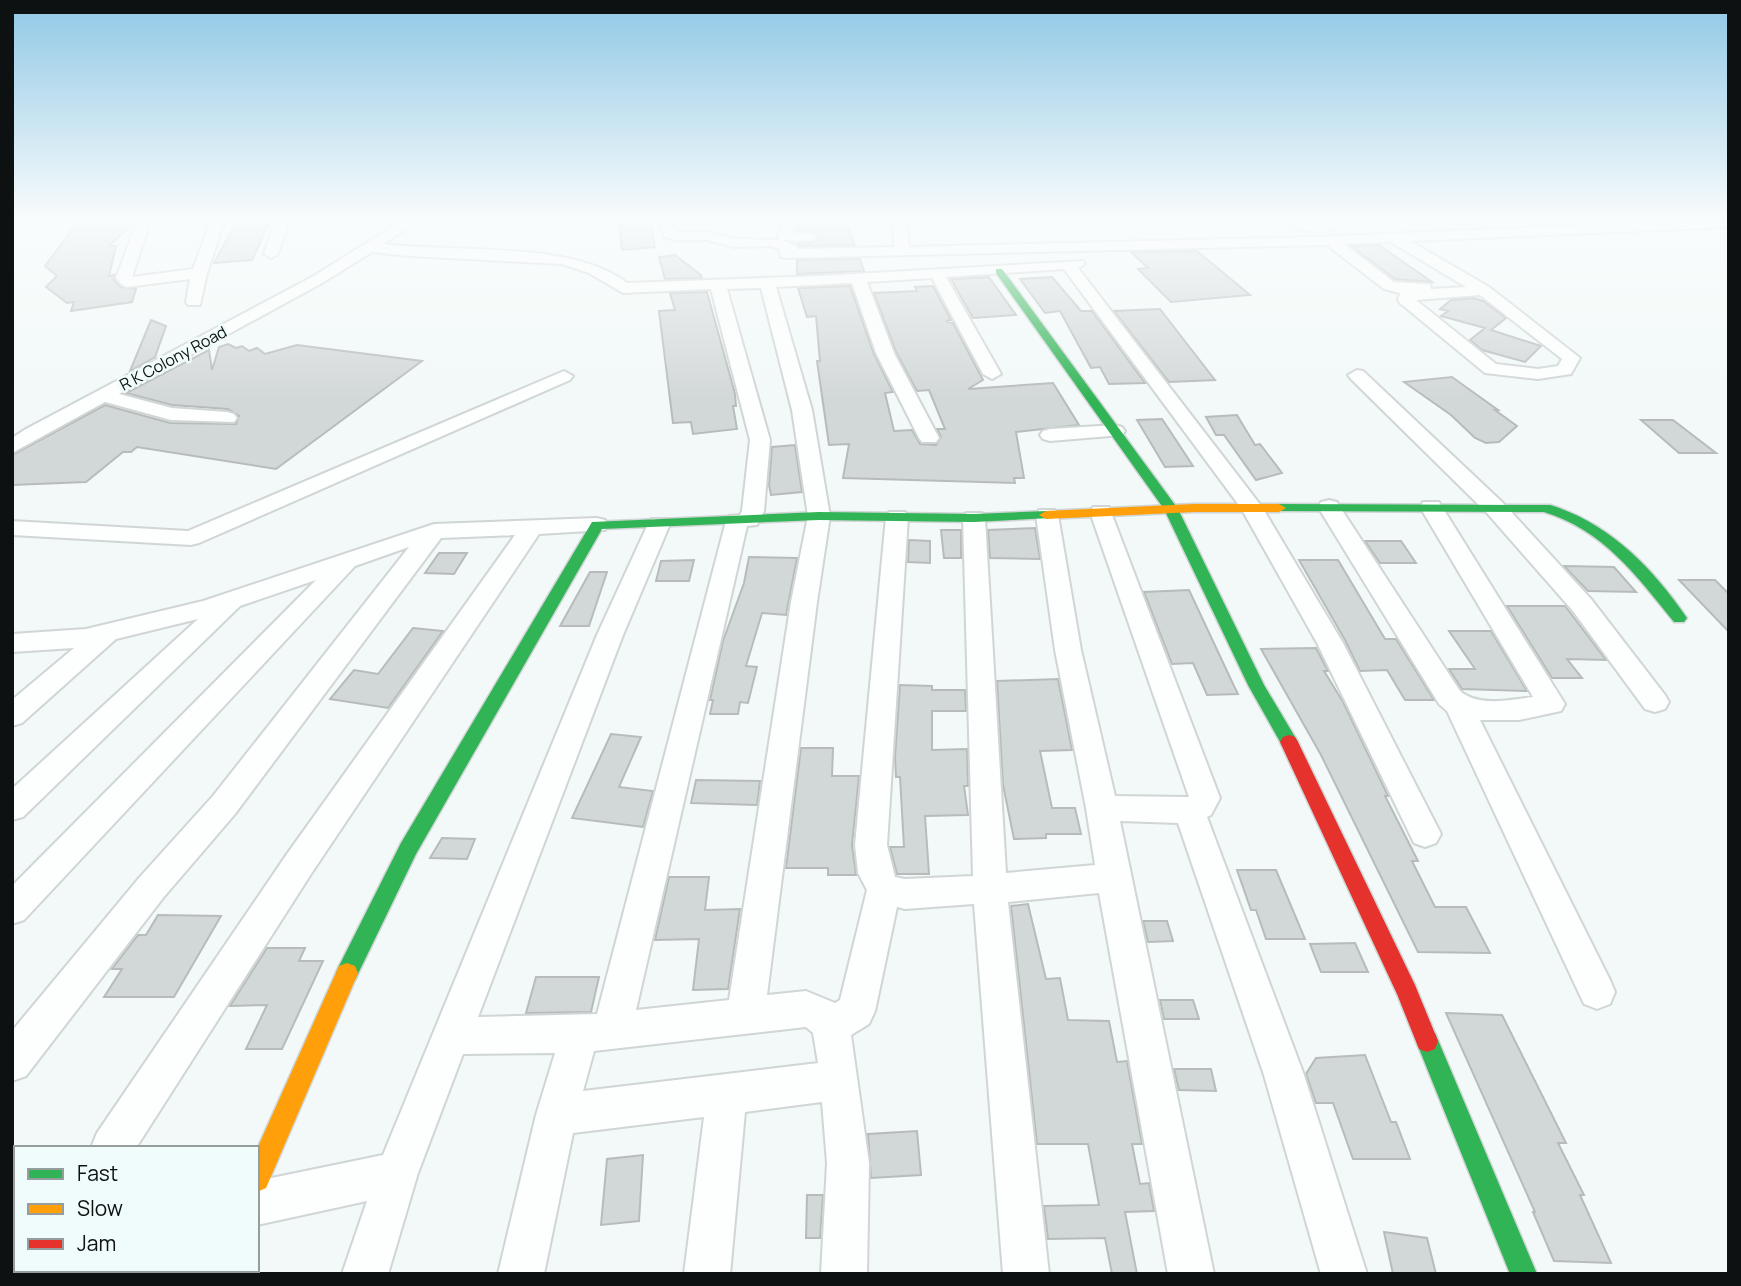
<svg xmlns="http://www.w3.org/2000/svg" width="1741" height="1286" viewBox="0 0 1741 1286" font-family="Manrope,sans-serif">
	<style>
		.building { fill: #d2d7d7; stroke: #b7bcbb; stroke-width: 2 }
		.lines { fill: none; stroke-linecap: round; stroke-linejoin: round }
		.street-casing { stroke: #d0d5d5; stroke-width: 4 }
		.fast-casing { stroke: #d0d5d5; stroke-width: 3 }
		.slow-casing { stroke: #d0d5d5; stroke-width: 3 }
		.jam-casing { stroke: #d0d5d5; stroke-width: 3 }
		.street { fill: #fdfefe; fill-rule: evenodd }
		.fast { fill: #30b455; fill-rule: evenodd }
		.slow { fill: #ff9f0a; fill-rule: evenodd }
		.jam { fill: #e5322d; fill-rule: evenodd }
		.labels { text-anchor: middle; stroke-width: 5; stroke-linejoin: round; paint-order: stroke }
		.far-street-label { font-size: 16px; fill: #0d1111; stroke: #effcfb }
	</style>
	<rect width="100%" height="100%" fill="#f2f9f8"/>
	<path class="building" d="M80,219H135L133,224L109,246H116L109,276L114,275V280L121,287L136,289L132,302L71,311L74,302L67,303L46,287L57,276L45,266Z
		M238,219H271L252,260L214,263Z
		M798,219H844L855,245L799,246L797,243H811L819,236L810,230H798Z
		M650,222L655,247L622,250L619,225Z
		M1379,245L1432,282L1395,279L1351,246Z
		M1197,251L1250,295L1171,302L1138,269L1148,268L1131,252Z
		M675,255L701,275L702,278L665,279L659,257Z
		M860,259L864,271L797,274V260Z
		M989,277L1016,315L973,318L951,279Z
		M1052,277L1081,311H1092L1145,383L1109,384L1100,367L1091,368L1060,311L1045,313L1020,279Z
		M850,286L874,354L893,392L885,393L894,431L912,430L920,444L936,445L941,437L937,429H945L929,390L917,391L896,352L874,293L917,291L915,287L933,286L951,320L946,321L953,323L983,380L968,389L1053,383L1079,425L1016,432L1024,478H1014L1015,483L843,478L849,444L829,445L817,361H820L816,316L807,317L798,288Z
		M707,292L735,394L736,406H733L737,429L693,434L691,422L673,423L659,311L675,310L670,293Z
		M1473,298L1483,301L1506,318L1491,330L1541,346L1525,362L1482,350L1470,340L1485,328L1441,316L1448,311L1440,309L1451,300Z
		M1160,309L1215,380L1169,382L1114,311Z
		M151,320L166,326L155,357L130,371Z
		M228,344L236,348L242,346L249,351L257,348L265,354L297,345L422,361L276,469L137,447L131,452H123L86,482L12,485V455L105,405L170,423L236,424L239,416L228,409L172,405L126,393L209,350L212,370L219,347Z
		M1452,377L1498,410H1495L1517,426L1499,442L1486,443L1475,438L1451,415L1404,382Z
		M1237,415L1255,445L1260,444L1282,473L1256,480L1224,435H1216L1206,417Z
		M1162,419L1174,437L1193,466L1165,467L1137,420Z
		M1641,420H1673L1716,453H1679Z
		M795,445L802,492L771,495L769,485L772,447Z
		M1035,528L1040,559L990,558L988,530Z
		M941,530H961V558H944Z
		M909,540L930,541V563L908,562Z
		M1365,541H1401L1416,563H1380Z
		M439,553H467L454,574L425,573Z
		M749,557L797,558L786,615L762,613L746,666L757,667L748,703L740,702L738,714H710L713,700H710L723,641L744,583Z
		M694,560L689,581H656L661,561Z
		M1299,560H1338L1385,639H1396L1434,700H1405L1387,670L1360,671L1345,640Z
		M1564,566L1614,567L1636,592L1588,591Z
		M590,572H607L589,626H560Z
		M1679,580H1715L1729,594V632Z
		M1189,590L1234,686L1238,694L1207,695L1193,663L1172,664L1144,592Z
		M1507,606H1565L1606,660L1567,659L1582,678H1552Z
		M413,628L443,631L388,708L330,699L354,670L378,674Z
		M1449,631H1491L1527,691L1462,689L1449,669H1475Z
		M1316,648L1328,671H1324L1343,702L1388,796H1385L1418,861H1412L1435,907H1466L1490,953L1418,952L1321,755L1261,649Z
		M1058,679L1072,750L1040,751L1052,808H1075L1081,834H1046V838L1014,839L1003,785L997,681Z
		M900,685L932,686V690H965L966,711H932V750L967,749L968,786H964L968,815L925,816L929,874H897L890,847H904L900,777H896L895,757Z
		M611,734L641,737L619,787L653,791L643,827L572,818Z
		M801,748H833L832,776H859L852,845L856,875H828V868H786Z
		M696,780L760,781L757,805L691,803Z
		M442,838L475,839L467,859L430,858Z
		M1237,870H1276L1305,939H1266L1256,910H1251Z
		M669,877H709L705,910L740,909L728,989L693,990L699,939L655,940Z
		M1028,904L1046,979L1060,978L1068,1020L1109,1021L1117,1062L1127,1061L1142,1144H1132L1140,1184L1149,1183L1154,1211L1125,1212L1137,1274H1112L1105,1238L1048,1239L1044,1206L1099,1205L1088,1144H1037L1011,906Z
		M158,915L221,916L174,997H104L122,969H112L138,935H146Z
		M1143,921H1167L1173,941L1148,942Z
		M1355,943L1368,972H1321L1310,944Z
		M267,948H305L299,961H323L282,1049H246L267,1005L230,1006Z
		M536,977H599L591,1012L526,1013Z
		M1160,1000H1193L1199,1019H1164Z
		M1446,1013L1502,1015L1566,1143H1558L1584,1195H1580L1611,1263L1554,1261L1533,1212H1535Z
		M1365,1055L1391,1122H1396L1410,1159H1353L1333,1103H1316L1306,1074L1316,1058Z
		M1174,1069H1211L1216,1091L1179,1090Z
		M917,1131L921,1175L871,1178L868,1134Z
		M643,1155L639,1221L601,1225L607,1159Z
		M807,1195H823L820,1238H806Z
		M1384,1232L1427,1238L1436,1274H1393Z"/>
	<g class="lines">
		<defs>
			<path id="street" d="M138,219H151L132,277L193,269L212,219H225L207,273L200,305H188L186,302L190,279L127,287L122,285L116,278Z
				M276,219H289L278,254L271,258L264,254Z
				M405,219H421L383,244C453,253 572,240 627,283L818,276L1083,261L1085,264L1078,268L1262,507L1343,643L1441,834L1436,843L1425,847L1414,843L1317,643L1241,508L1064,269L946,277L1001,374L992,379L983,374L932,278L867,282L894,353L939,438L936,442H922L919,438L876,353L852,283L776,287L812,410L830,516L817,602L767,995L806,991L835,1003L840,1000L867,890L858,873L855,845L886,517L889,512H905L908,517L887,845L895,877L905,879L973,876L963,518L966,513H982L985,518L1006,873L1095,865L1086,808L1055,650L1036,515L1039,510H1055L1058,515L1081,650L1115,796L1189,797L1090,512L1093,507H1109L1220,798L1211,815L1207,817L1304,1075L1367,1274H1321L1264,1075L1178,823L1120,821L1214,1274H1168L1099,893L1008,902L1049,1274H1003L974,904L905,909L897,907L875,1011L869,1024L851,1035L869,1163L867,1274H821L827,1163L822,1102L745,1112L730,1274H684L704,1117L573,1133L544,1274H498L536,1115L555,1053L463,1054L418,1173L388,1274H342L367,1201L257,1225V1181L383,1155L597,635L648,524L651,519H667L670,524L623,635L478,1017L597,1014L726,521L729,516L740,515L742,511L750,440L711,289L623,293L589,273L562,264L409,256L372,252L322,283L119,394L172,408L227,412L234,414L237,418L234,422L171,420L105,402L12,453V438L26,429L312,277ZM761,288L792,410L808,516L791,602L729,1000L636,1010L747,526L757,525L764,511L770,440L727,289ZM806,1027L813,1033L818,1063L583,1091L594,1051Z
				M663,219H681L673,224L677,232H707L735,239L780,240L778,237L784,219H796L793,233H810L817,237L810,241L781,240L796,246L798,249L894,247L893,219H906L909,247L1313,237L1728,219L1729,227L1410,241L1489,287L1580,358L1571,374L1538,379L1485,373L1400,303L1398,300L1400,293L1384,289L1327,245L786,258L781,257L779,249L771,246L735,247L707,240H675L665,237L659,222ZM1391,242L1466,287L1431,289L1430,284L1394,282L1344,244ZM1480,295L1562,359L1558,366L1538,369L1496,364L1416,300Z
				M1283,219L1331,222L1338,226C1324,237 1295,231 1283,219Z
				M1357,370L1363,371L1503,503L1591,599L1665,695L1669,702L1665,709L1655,712L1645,709L1573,611L1487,513L1351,379L1348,375Z
				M564,371L573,376L570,380L199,543L191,545L12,535V521L188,531Z
				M1115,425L1122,427L1125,431L1122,435L1050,441L1043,439L1040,435L1043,431L1050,429Z
				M1329,500L1337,502L1340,507L1460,691C1478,707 1511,700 1533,697L1420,507L1423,502H1439L1565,704L1561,711L1519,720H1480L1610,980L1615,992L1610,1004L1597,1009L1584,1004L1447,711L1439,704L1318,507L1321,502Z
				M597,518L605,520L608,525L605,530L539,534L311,874L136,1148H91L97,1133L287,854L515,535L441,538L235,814L163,898L26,1076L12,1081V1031L139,878L213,796L409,547L355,566L24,920L12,924V886L316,580L240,606L23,817L12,820V789L198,619L116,639L22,723L12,726V700L74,648L12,652V634L86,629L203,601L434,524Z
				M24,1270H77L75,1274H22Z
				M194,1270H240L238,1274H192Z"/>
			<path id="fast" d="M996,269H1002L1178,509L1264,685L1298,742L1295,747H1283L1248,685L1164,509L996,273Z
				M1279,504L1550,505C1609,523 1652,567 1687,618L1684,622H1674C1636,575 1603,530 1544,512L1274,511V505Z
				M1046,511L1053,515L1051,518L974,522L819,520L602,529L416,854L355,980L347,983L339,980L336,973L339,966L401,843L592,522L819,512L974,514Z
				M1427,1030L1435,1033L1537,1274H1510L1416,1041L1419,1033Z"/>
			<path id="slow" d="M1194,504H1279L1286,508L1279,512H1194L1046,519L1039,515L1046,511Z
				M347,963L355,966L358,973L266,1188L257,1192V1149L339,966Z"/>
			<path id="jam" d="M1289,735L1295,737L1298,742L1415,985L1438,1041L1435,1049L1427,1052L1419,1049L1397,994L1280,742L1283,737Z"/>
		</defs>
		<use href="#street" class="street-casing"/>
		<use href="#fast" class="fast-casing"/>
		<use href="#slow" class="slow-casing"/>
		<use href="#jam" class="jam-casing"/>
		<use href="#street" class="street"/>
		<use href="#fast" class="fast"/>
		<use href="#slow" class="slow"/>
		<use href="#jam" class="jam"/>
	</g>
	<linearGradient id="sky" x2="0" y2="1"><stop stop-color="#90c8e5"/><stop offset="0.55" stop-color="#f9fcfc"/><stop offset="1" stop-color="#f9fcfc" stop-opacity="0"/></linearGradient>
	<rect width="1741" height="399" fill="url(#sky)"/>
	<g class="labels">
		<g class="far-street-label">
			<text transform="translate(173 358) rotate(-28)" y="6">R K Colony Road</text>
		</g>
	</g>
	<rect width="1741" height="1286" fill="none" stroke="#0d1111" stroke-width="28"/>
	<rect x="14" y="1146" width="245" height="126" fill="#effcfb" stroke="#959e9d" stroke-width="2"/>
	<rect x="28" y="1169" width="35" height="10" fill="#30b455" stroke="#959e9d" stroke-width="2"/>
	<text x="77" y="1181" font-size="21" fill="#0d1111">Fast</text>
	<rect x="28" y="1204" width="35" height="10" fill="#ff9f0a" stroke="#959e9d" stroke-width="2"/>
	<text x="77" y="1216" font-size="21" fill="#0d1111">Slow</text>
	<rect x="28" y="1239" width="35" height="10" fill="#e5322d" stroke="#959e9d" stroke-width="2"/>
	<text x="77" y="1251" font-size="21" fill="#0d1111">Jam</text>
</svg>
